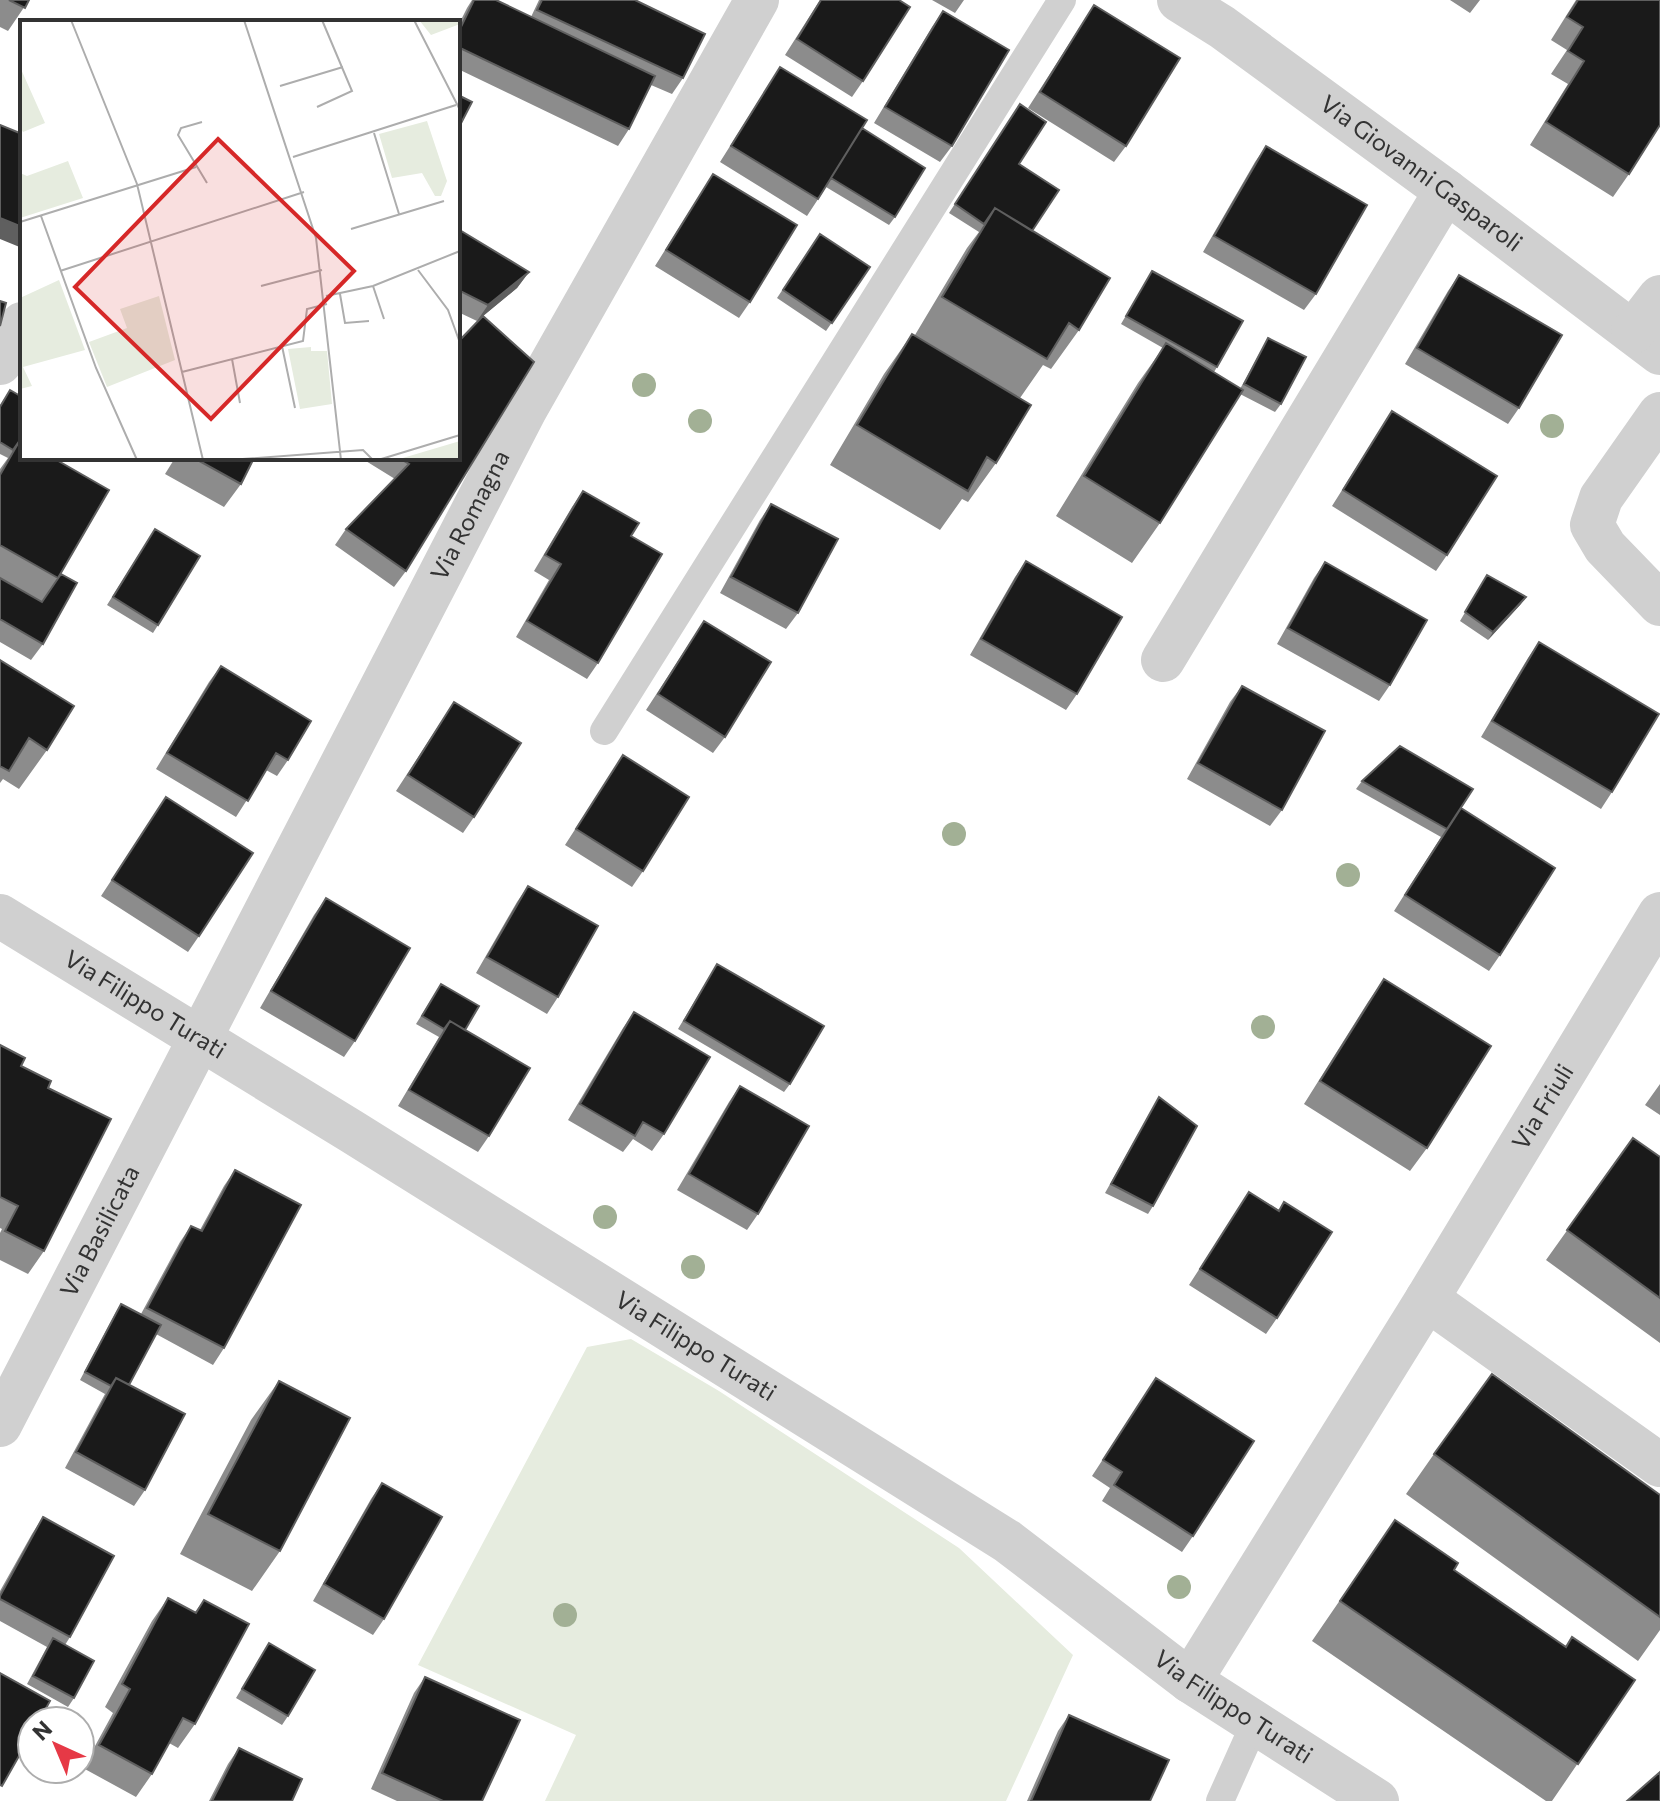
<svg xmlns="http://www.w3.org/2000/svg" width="1660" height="1801" viewBox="0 0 1660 1801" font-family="Commissioner,sans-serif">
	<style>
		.green { fill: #e6ecdf }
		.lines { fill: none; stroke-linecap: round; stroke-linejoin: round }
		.lane { stroke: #d0d0d0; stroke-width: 28 }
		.street { stroke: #d0d0d0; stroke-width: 44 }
		.tree { fill: #a2b095 }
		.wall { fill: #8c8c8c }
		.shaded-wall { fill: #5f5f5f }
		.building { fill: #1a1a1a; stroke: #5f5f5f; stroke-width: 2 }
		.labels { text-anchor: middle; stroke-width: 8; stroke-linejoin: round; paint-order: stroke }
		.street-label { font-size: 24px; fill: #333; stroke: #fff }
		.inset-road { fill: none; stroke: #adadad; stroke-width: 2 }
		.view { fill: #d62828; fill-opacity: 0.15; stroke: #d62828; stroke-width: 4 }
		.inset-edge { fill: none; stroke: #333; stroke-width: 4 }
	</style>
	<rect width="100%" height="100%" fill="#fff"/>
	<path class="green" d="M631,1339L719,1391L959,1548L1073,1655L1006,1801H545L576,1735L418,1665L587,1347Z"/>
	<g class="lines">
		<path class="lane" d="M604,731L1062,0
			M1220,1801L1255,1723"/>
		<g class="street">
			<path id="s1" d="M1179,0L1222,27L1446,191L1660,353"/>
			<path d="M1633,332L1660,297"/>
			<path d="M0,363L22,324"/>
			<path d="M1660,414L1601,498L1592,525L1605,547L1660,604"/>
			<path d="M1163,660L1446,191"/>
			<path id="s2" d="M0,916L351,1131L1007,1541L1190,1681L1377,1801"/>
			<path d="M1427,1299L1660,1465"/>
			<path id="s3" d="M0,1425L525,410L757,0"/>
			<path id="s4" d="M1190,1681L1427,1299L1660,914"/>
		</g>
	</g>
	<g class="tree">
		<circle cx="644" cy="385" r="12"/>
		<circle cx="700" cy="421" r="12"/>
		<circle cx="1552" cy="426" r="12"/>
		<circle cx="954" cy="834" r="12"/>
		<circle cx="1348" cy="875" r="12"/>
		<circle cx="1263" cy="1027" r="12"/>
		<circle cx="605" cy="1217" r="12"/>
		<circle cx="693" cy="1267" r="12"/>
		<circle cx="1179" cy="1587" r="12"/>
		<circle cx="565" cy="1615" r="12"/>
	</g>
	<path class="wall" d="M0,0H29L8,31L0,27Z
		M472,0H496L531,17L539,0H635L683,78L672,94L651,85L629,129L618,146L458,69V26L467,8Z
		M820,0H899L863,81L852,97L785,55Z
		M932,0H964L955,13Z
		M1450,0H1480L1470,13Z
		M1576,0H1660L1629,174L1613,197L1530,145L1568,84L1551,74L1567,50L1551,40Z
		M1094,5L1126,146L1114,162L1028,108Z
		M943,11L952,146L940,162L874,123L932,27Z
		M780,67L862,128L895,217L889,225L826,187L807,216L720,162Z
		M1020,104L1019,164L1032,231L1079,330L1051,369L1043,365L1020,398L996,463L968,502L962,499L940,530L830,465L884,374L912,334L915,335L967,248L979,232L949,213Z
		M1266,146L1316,294L1304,310L1203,252L1255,162Z
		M713,174L750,302L739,318L655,266Z
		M458,229L529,272L517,288L483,316L534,362L406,571L394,587L335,545L346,529L395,479L361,458H458V342L482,317L477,321L458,312Z
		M820,234L870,267L826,331L777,298Z
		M1152,271L1217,367L1214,372L1240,389L1268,338L1281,404L1275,412L1240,394L1160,523L1132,563L1056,516L1138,383L1163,348L1121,324Z
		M1459,275L1519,408L1508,424L1405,364L1448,291Z
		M10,390L61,574L43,644L31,660L0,642V469L8,458L0,454V405Z
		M1392,411L1447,555L1436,571L1332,506Z
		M175,458H254L241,484L224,507L165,474Z
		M583,491L631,536L598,663L587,679L516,637L549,580L534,571L572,507Z
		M771,504L798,613L786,629L720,593L760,520Z
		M155,529L158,625L153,633L107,605Z
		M1026,561L1077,694L1066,710L970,655L1015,577Z
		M1325,562L1390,685L1379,701L1277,644L1314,578Z
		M1487,575L1526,597L1520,605L1488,640L1460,621Z
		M704,621L725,737L713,753L646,710Z
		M1539,642L1612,792L1601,809L1481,737L1528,658Z
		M0,660L47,750L19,789L3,779L0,783Z
		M221,666L288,760L277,776L266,770L236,817L156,769L209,682Z
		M1242,686L1282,810L1270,826L1187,779L1230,702Z
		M454,702L474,817L463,833L396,791Z
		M623,755L643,871L632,887L565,845Z
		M1362,781L1457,814L1500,955L1489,971L1394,911L1443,834L1441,837L1356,789Z
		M166,797L199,936L188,952L101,896Z
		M528,886L558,997L547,1014L476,973L517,902Z
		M326,898L355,1041L344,1057L260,1008L314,915Z
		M717,964L790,1084L784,1092L678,1029Z
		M1384,979L1427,1148L1410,1171L1304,1104L1368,1002Z
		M441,984L465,1030L489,1136L478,1152L398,1106L439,1037L416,1024Z
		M634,1012L664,1134L652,1151L633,1139L623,1152L568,1120L623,1028Z
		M0,1045L21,1066L48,1088L44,1251L28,1274L0,1260V1233L2,1229L0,1228Z
		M1660,1084V1115L1645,1105Z
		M740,1086L758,1214L747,1230L677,1190L729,1102Z
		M1159,1097L1153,1206L1148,1214L1105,1193Z
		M1633,1138L1660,1157V1343L1546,1260Z
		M235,1170L224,1348L213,1365L156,1334L129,1385L145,1490L134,1506L65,1468L105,1394L80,1380L116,1312L121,1304L141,1314L180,1242L191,1226L200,1230L224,1186Z
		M1249,1192L1279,1210L1284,1202L1277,1318L1266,1334L1189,1285Z
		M1156,1378L1193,1536L1182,1552L1102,1501L1110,1488L1092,1476Z
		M279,1381L280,1551L252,1591L180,1554L251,1420Z
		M1434,1454L1660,1495V1630L1638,1661L1406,1494Z
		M382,1483L384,1619L373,1635L313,1601L371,1499Z
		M43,1517L70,1637L65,1645L74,1698L68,1707L27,1684L47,1647L0,1621V1591L32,1534Z
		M1395,1520L1454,1570L1565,1647L1635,1680L1552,1801H1546L1312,1641Z
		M168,1598L195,1612L204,1600L195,1724L178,1748L169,1743L152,1774L136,1797L83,1768L113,1713L105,1707L152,1621Z
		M269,1643L288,1716L282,1725L236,1698Z
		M425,1677L482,1801H397L371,1789L414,1693Z
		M1069,1715L1150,1801H1027L1058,1731Z
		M239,1748L292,1801H209L228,1764Z"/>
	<path class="shaded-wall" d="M0,218L22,227V248L0,239Z
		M529,272L517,288L477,321L488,305Z
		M1526,597L1520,605L1488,640L1493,632Z"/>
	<path class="building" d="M9,0H29L25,8Z
		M474,0H496L655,76L629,129L458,47V33Z
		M542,0H635L705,34L683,78L537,10Z
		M821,0H899L910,7L863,81L797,39Z
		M1578,0H1660V125L1629,174L1546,122L1584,61L1568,51L1583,27L1567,17Z
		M1094,5L1180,58L1126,146L1040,92Z
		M943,11L1009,50L952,146L885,107Z
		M780,67L867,120L818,199L731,146Z
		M458,95L472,102L458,129Z
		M1020,104L1046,122L1019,164L1059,190L1032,231L995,208L984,224L955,204Z
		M0,125L22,134V227L0,218Z
		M862,128L925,168L895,217L831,178Z
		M1266,146L1367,205L1316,294L1214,236Z
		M713,174L797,225L750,302L666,250Z
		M995,208L1110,278L1079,330L1069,323L1047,359L942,297Z
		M458,229L529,272L488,305L458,290Z
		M820,234L870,267L832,323L783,290Z
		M1152,271L1243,321L1217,367L1126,316Z
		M1459,275L1562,335L1519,408L1417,348Z
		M0,301L6,303L0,326Z
		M483,316L534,362L406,571L346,529L409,464L399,458H458V342Z
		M912,334L1031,405L996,463L987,457L968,491L857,425Z
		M1268,338L1306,357L1281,404L1244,384Z
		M1166,343L1243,390L1160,523L1084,476Z
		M10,390L22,397V441L20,440L13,450L0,442V407Z
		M1392,411L1497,476L1447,555L1343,490Z
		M20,440L22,441V458H53L109,490L58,578L0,545V475Z
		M194,458H254L241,484Z
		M583,491L639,523L631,536L662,554L598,663L527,621L561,564L545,555Z
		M771,504L838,539L798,613L731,577Z
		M155,529L200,556L158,625L113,597Z
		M1026,561L1122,617L1077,694L981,639Z
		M1325,562L1427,620L1390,685L1288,628Z
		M61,574L77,583L43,644L0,619V578L42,602Z
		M1487,575L1526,597L1493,632L1465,612Z
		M704,621L771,662L725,737L658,694Z
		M1539,642L1659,714L1612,792L1492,721Z
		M0,660L74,706L47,750L29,738L9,771L0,766Z
		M221,666L311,721L288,760L276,753L248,801L167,753Z
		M1242,686L1325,731L1282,810L1198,763Z
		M454,702L521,743L474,817L408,775Z
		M1400,746L1473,789L1447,829L1362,781Z
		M623,755L689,797L643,871L576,829Z
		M166,797L253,853L199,936L112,880Z
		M1461,808L1555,868L1500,955L1405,895Z
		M528,886L598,926L558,997L487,957Z
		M326,898L410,948L355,1041L271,991Z
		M717,964L824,1026L790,1084L684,1021Z
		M1384,979L1491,1046L1427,1148L1320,1081Z
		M441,984L479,1006L465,1030L450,1021L444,1029L422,1016Z
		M634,1012L710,1057L664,1134L643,1122L635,1136L580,1104Z
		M450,1021L530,1068L489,1136L409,1090Z
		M0,1045L25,1058L21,1066L51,1081L48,1088L111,1119L44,1251L5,1231L18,1206L0,1197Z
		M740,1086L809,1126L758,1214L689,1174Z
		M1159,1097L1197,1126L1153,1206L1111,1184Z
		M1633,1138L1660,1157V1298L1567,1230Z
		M235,1170L301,1205L224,1348L147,1308L191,1226L202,1231Z
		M1249,1192L1279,1211L1284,1202L1332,1232L1277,1318L1200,1269Z
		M121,1304L161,1325L129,1385L116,1378L111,1386L85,1372Z
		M1492,1374L1660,1495V1617L1434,1454Z
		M116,1378L185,1414L145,1490L76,1452Z
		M1156,1378L1254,1441L1193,1536L1114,1485L1122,1472L1103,1460Z
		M279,1381L350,1418L280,1551L208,1514Z
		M382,1483L442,1517L384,1619L324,1584Z
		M43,1517L114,1556L70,1637L0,1599V1596Z
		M1395,1520L1458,1563L1454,1570L1566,1647L1572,1637L1635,1680L1578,1764L1340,1601Z
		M168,1598L196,1613L204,1600L249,1624L195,1724L183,1718L152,1774L99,1745L130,1689L122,1684Z
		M53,1638L94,1661L74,1698L33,1676Z
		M269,1643L315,1670L288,1716L242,1689Z
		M0,1673L50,1701L39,1721H32V1733L2,1786L0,1785Z
		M425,1677L520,1720L482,1801H443L382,1773Z
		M1069,1715L1169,1760L1150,1801H1031Z
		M239,1748L302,1779L292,1801H212Z
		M1660,1772V1801H1627Z"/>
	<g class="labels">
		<g class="street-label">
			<text dy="8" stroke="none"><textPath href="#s1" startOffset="298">Via Giovanni Gasparoli</textPath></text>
			<text dy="8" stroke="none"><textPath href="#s3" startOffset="1024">Via Romagna</textPath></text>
			<text dy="8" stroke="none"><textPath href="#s2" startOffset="170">Via Filippo Turati</textPath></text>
			<text dy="8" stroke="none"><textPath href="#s4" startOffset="674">Via Friuli</textPath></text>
			<text dy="8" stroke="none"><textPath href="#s3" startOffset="218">Via Basilicata</textPath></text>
			<text dy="8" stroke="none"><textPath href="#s2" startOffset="818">Via Filippo Turati</textPath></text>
			<text dy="8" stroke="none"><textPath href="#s2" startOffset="1466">Via Filippo Turati</textPath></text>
		</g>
	</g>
	<g transform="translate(20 20)">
		<rect width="440" height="440" fill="#fff"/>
		<path d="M399,0H440V4L411,15ZM0,47L25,103L3,112L0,107ZM407,101L427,161L421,176H415L402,153L372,158L359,114ZM48,141L63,178L0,198V153L7,156ZM39,260L65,330L3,347L12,366L0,369V278ZM139,276L155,340L87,367L69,322L107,308L100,289ZM291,327V331H307L312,384L280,389L268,329ZM440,421V440H376Z" fill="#e6ecdf"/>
		<path class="inset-road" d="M51,0L117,164L183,440M224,0L296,218L321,440M394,0L440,90M260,66L323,47M297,87L332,71L302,0M182,102L161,108L158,115L187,163M354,113L379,194M273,137L436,85M21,196L76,348L117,440M0,202L176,147M331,209L424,181M398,250L428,290L440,323M40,251L284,172M241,266L302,250M353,266L364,299M320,274L325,303L349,301M306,276L353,266L440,231M262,326L275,388M212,339L220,383M162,352L283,321L287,289L307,284M209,440L343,430L353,440M358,440L440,415"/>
		<path class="view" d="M198,119L334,251L191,399L55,267Z"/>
		<rect width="440" height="440" class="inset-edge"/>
	</g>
	<g transform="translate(56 1745) rotate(316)"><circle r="38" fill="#ffffff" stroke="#adadad" stroke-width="2"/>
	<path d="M0-6L14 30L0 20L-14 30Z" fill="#e63946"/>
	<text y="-12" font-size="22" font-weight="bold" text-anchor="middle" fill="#333333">N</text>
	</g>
</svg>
